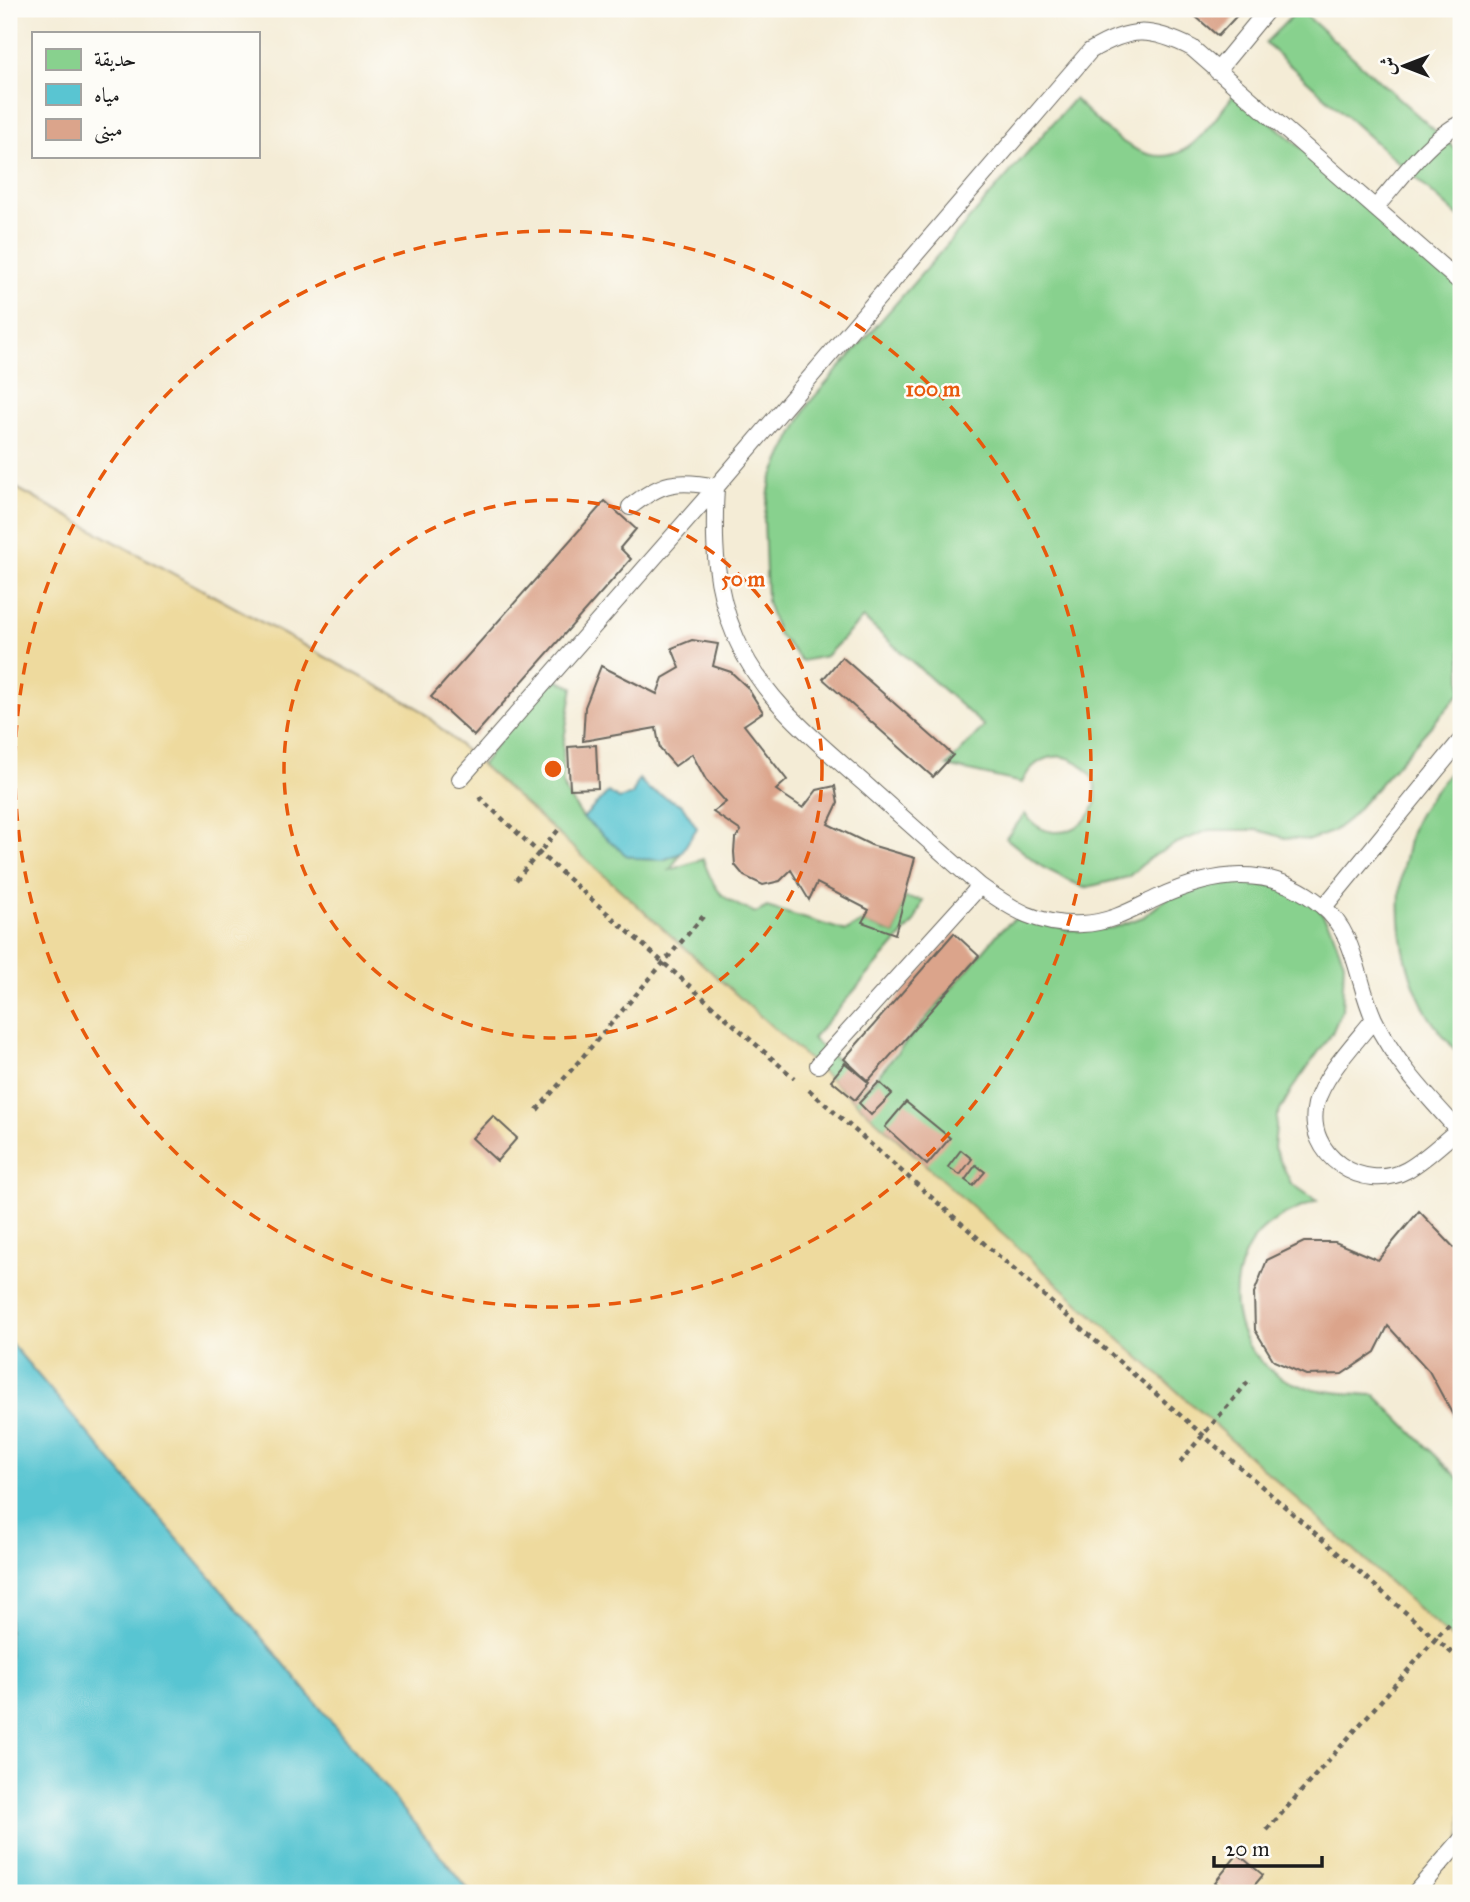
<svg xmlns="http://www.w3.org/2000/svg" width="1470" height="1902" viewBox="0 0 1470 1902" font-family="'IM FELL Great Primer',Amiri,serif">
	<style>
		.green { fill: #88d18e; stroke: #527655; stroke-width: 2 }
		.sand { fill: #eeda9e; stroke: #857b5d; stroke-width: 2 }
		.water { fill: #59c5d2; stroke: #3a7077; stroke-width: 2 }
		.building { fill: #dba48b }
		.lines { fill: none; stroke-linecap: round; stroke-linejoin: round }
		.service-casing { stroke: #68655d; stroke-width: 18 }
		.path { stroke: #68655d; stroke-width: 4.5; stroke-dasharray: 5 5; stroke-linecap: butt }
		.service { stroke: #fff; stroke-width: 16 }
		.ring { fill: none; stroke: #e8590c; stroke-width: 3.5; stroke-dasharray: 12 9 }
		.centre { fill: #e8590c; stroke: #fdfcf7; stroke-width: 3.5 }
		.ring-label { font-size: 21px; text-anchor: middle; font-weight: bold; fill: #e8590c; stroke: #fdfcf7; stroke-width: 5; stroke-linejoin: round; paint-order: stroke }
	</style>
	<rect width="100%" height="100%" fill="#fdfcf7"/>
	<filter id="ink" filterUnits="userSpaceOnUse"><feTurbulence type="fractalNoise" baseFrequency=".0143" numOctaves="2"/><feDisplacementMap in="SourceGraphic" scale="14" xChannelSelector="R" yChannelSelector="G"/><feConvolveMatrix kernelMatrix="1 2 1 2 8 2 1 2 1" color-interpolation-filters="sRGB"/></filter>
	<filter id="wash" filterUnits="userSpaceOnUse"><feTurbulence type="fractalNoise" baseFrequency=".00686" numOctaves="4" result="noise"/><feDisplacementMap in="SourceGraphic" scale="28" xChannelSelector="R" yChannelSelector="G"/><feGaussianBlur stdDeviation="1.57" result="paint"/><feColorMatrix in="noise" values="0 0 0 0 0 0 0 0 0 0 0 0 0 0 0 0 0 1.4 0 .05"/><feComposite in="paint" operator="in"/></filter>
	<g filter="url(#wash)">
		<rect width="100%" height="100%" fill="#f4ecd6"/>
		<path class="green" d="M1299,9L1461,154V219L1265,43Z
			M1236,92L1461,285V692L1349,819L1332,832L1310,840L1285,838L1258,830H1209L1177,843L1150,858L1128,877L1084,888L1042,867L1006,838L1025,814C1060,861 1123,806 1084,767C1076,760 1064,755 1054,757C1039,759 1028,769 1022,783L947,766L984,726L863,618L826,656L802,661L778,634L767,601L764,520L771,480L783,454L809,403L1074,99C1106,129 1154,184 1198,139C1212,125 1224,107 1236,92Z
			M545,675L573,687L563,745V787L583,818L639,859L663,860L681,853L670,870L703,859C715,893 722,900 756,913L767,907L846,931L862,922L895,934L904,898L923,900L915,921L812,1039L869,1086L1000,931L1013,920L1028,913L1068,930L1112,928L1143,917L1178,890L1258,873L1316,904L1332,930L1344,962L1342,1010L1332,1033L1292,1089L1277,1116L1274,1148L1291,1183L1317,1201C1297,1209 1267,1220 1254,1239C1223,1283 1231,1345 1277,1375C1305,1393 1343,1393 1375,1395L1461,1481V1651L467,786Z
			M1461,759V1057C1451,1044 1437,1030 1428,1015C1400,965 1392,905 1407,850C1409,841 1410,832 1414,824C1425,799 1444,780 1461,759Z"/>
		<path class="sand" d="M9,484L417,707L1461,1647V1893H471L285,1665L9,1341Z"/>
		<path class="water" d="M639,779L648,789L682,805L697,828L681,853L663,860L639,859L626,855L583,818L608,792L619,799L632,795Z
			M9,1341L285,1665L471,1893H9Z"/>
		<g id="blocks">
			<path class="building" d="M1187,9H1243L1218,36Z
				M605,501L636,529L620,548L631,559L474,736L431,697Z
				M692,640L718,644L713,666L731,672L747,687L763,712L744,725L787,780L776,790L803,808L817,790L835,786L838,803L828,824L871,845L915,858L895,934L862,922L869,910L817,883L809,900L791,870L780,881L763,885L744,876L735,865L734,852L735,839L741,831L713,812L726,802L706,780L692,754L675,766L660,749L656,728L583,741L585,707L601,666L657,694L663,678L680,668L672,648Z
				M842,657L953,755L933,777L823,679Z
				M596,745L598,788L570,789L568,747Z
				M954,933L979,956L868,1081L844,1059Z
				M845,1063L869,1083L855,1100L831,1080Z
				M879,1082L892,1094L871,1115L859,1103Z
				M906,1102L950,1138L927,1165L885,1127Z
				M493,1116L517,1138L497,1161L472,1138Z
				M961,1150L972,1159L960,1175L948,1167Z
				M976,1165L985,1172L973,1186L965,1180Z
				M1419,1211L1461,1255V1430L1429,1371L1388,1326L1375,1352L1342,1374L1306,1375L1274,1361L1255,1330L1254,1293L1267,1260L1304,1242H1335L1378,1260Z
				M1238,1854L1263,1875L1248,1893H1228L1215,1882Z"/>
		</g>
	</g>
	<g filter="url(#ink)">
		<use href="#blocks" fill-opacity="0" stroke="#68655d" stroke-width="2"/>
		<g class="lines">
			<defs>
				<path id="service" d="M1217,71L1268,9
					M1375,208C1401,179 1426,141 1461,123
					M630,507C661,482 678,479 716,487C713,541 714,587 736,638C762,699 816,741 865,784C903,818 941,852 980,886C1013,910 1039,926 1082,924C1110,923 1132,910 1157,898C1213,872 1270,863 1321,905C1357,934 1356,980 1374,1019C1395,1063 1429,1098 1461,1133
					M460,779L716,487L1090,51C1130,27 1150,27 1192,48L1461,283
					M1324,907L1461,740
					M1374,1019C1356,1042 1323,1076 1316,1104C1304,1155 1363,1194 1407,1170C1425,1160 1442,1143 1458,1130
					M818,1065L980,886
					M1415,1893L1461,1840"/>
			</defs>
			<use href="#service" class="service-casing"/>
			<path class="path" d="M479,797L539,853L794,1078
				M516,880L560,828
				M809,1090L1461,1661
				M537,1110L706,913
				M1180,1462L1248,1382
				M1267,1830L1461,1610"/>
			<use href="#service" class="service"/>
		</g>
	</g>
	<g class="ring">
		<circle cx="553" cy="769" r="269"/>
		<circle cx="553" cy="769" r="538"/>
	</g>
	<circle cx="553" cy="769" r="10" class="centre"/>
	<g class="ring-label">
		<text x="933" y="396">100 m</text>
		<text x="743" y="586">50 m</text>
	</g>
	<rect width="1470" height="1902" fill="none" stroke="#fdfcf7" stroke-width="35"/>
	<rect x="32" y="32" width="228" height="126" fill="#fdfcf7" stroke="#a3a29f" stroke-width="2"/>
	<rect x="46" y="49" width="35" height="21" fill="#88d18e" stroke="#a3a29f" stroke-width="2"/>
	<text x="94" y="66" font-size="21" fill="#1c1c1c">حديقة</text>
	<rect x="46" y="84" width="35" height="21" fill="#59c5d2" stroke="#a3a29f" stroke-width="2"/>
	<text x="94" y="102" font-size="21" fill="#1c1c1c">مياه</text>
	<rect x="46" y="119" width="35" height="21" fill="#dba48b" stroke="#a3a29f" stroke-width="2"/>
	<text x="94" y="136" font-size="21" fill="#1c1c1c">مبنى</text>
	<g transform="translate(1404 66) rotate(270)" stroke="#fdfcf7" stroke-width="5" paint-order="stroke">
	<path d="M0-5L12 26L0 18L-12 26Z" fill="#1c1c1c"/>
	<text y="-10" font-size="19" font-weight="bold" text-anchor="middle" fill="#1c1c1c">ش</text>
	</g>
	<path d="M1214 1856v10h108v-10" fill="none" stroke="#1c1c1c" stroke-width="3.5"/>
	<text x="1225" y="1856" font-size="21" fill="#1c1c1c" stroke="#fdfcf7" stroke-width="5" paint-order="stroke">20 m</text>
</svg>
